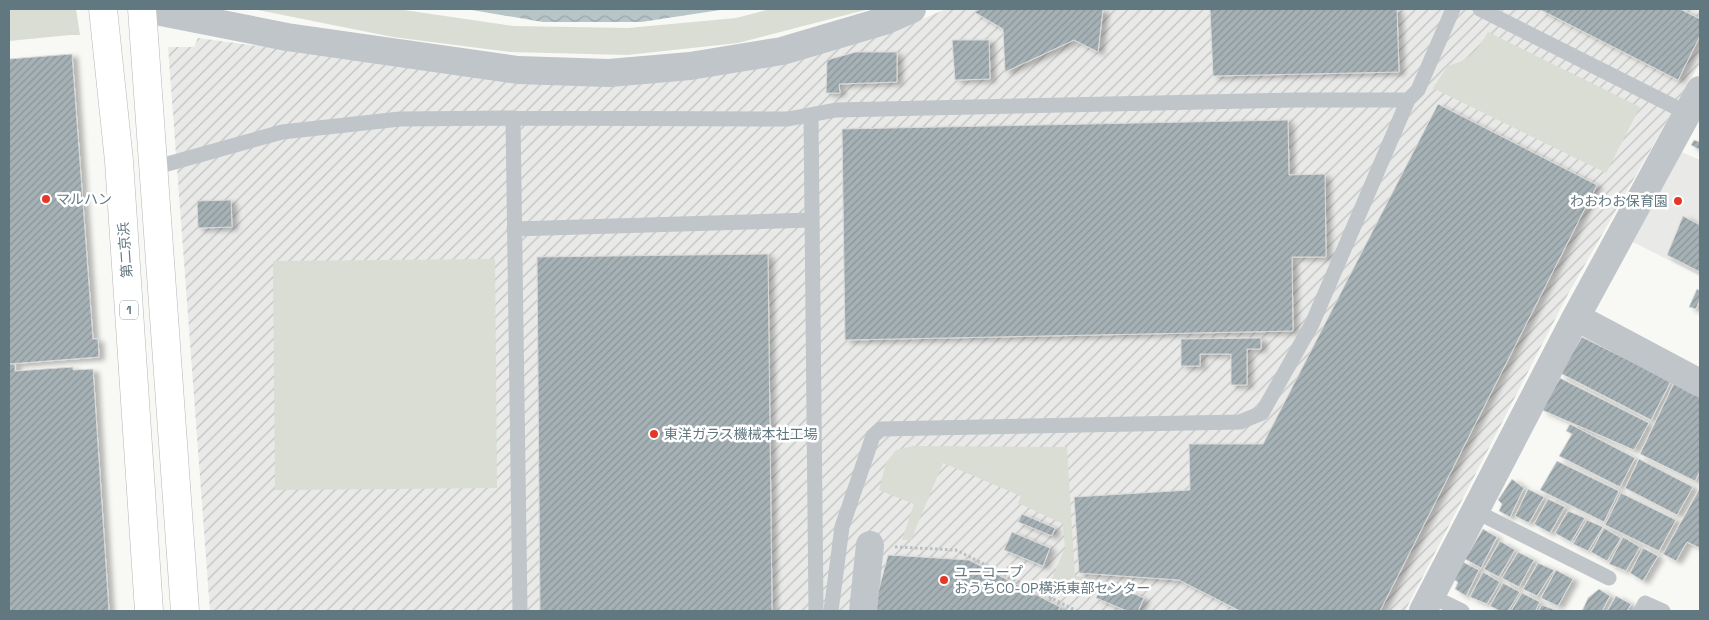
<svg xmlns="http://www.w3.org/2000/svg" width="1709" height="620" viewBox="0 0 1709 620" font-family="'Space Grotesk','Noto Sans JP',sans-serif">
	<style>
		.built { fill: #e9e9e8 }
		.industrial { fill: url(#industrial-furrows) }
		.grass { fill: #d9ddd4 }
		.water { fill: url(#water-waves) }
		.building { fill: url(#building-hatch); stroke: #dad9d7; filter: url(#shadow) }
		.lines { fill: none; stroke-linecap: round; stroke-linejoin: round }
		.trunk-casing { stroke: #b2b8bb; stroke-width: 29 }
		.path { stroke: #b9bec0; stroke-width: 3; stroke-dasharray: 2.5 2.5; stroke-linecap: butt }
		.service { stroke: #bfc5c8; stroke-width: 15 }
		.minor { stroke: #bfc5c8; stroke-width: 28 }
		.tertiary { stroke: #bfc5c8; stroke-width: 28 }
		.trunk { stroke: #fff; stroke-width: 28 }
		.poi-dot { fill: #e83625; stroke: #fff; stroke-width: 2 }
		.labels { text-anchor: middle; stroke-width: 5; stroke-linejoin: round; paint-order: stroke }
		.shield { fill: #fff; stroke: #91a0a7; stroke-width: 1 }
		.shield-label { font-size: 12px; font-weight: bold; fill: #627881 }
		.poi-label { font-size: 14px; fill: #627881; stroke: #fff; text-anchor: start }
		.street-label { font-size: 14px; fill: #627881; stroke: #fff }
	</style>
	<defs>
		<pattern id="industrial-furrows" width="10" height="10" patternUnits="userSpaceOnUse" patternTransform="scale(1.25)"><rect width="10" height="10" fill="#e9e9e8"/><path d="M-1 1l2-2M0 10L10 0M9 11l2-2" fill="none" stroke="#c0c2c1"/></pattern>
		<pattern id="water-waves" width="16" height="10" patternUnits="userSpaceOnUse" patternTransform="scale(1.25)"><rect width="16" height="10" fill="#b6c6c8"/><path d="M0 5q4-4 8 0t8 0" fill="none" stroke="#97a6a8"/></pattern>
		<pattern id="building-hatch" width="6" height="6" patternUnits="userSpaceOnUse" patternTransform="scale(1.25)"><rect width="6" height="6" fill="#a5b1b5"/><path d="M-1 1l2-2M0 6l6-6M5 7l2-2" fill="none" stroke="#8a9599"/></pattern>
		<filter id="shadow"><feDropShadow dx="5.5" dy="3" stdDeviation="2.5" flood-color="#0004"/></filter>
	</defs>
	<rect width="100%" height="100%" fill="#f8f8f5"/>
	<path class="built" d="M1681,152L1700,160V276L1633,242Z"/>
	<path class="industrial" d="M946,9H1696L1700,11V63L1567,296L1405,611H210L168,47H194L198,38L521,81L858,40L925,18Z"/>
	<path class="grass" d="M9,9H76L80,35H70L9,41Z
		M253,9H397L514,26L628,28L736,18L771,9H869L738,43L627,55L510,52L393,37Z
		M1488,32L1640,107L1606,173L1433,88L1448,66C1470,60 1477,51 1488,32Z
		M495,259L497,488L275,490L273,261Z
		M912,446L1067,447L1075,576L1094,578L1099,581L1092,598L1051,581L1065,548L1063,524L1018,503L1021,496L943,463L911,540H902L914,504L879,490L886,463L896,450Z"/>
	<path class="water" d="M466,9H727L641,22H543Z"/>
	<path class="building" d="M981,9H1103L1098,52L1074,40L1005,72L1003,29L974,12Z
		M1210,9H1397L1399,72L1213,76Z
		M1539,9H1680L1700,19V36L1678,80Z
		M952,40H989L990,79L955,80Z
		M856,52H897V82L839,84L840,93H826L827,60Z
		M72,54L93,339H98L99,357L9,364V59Z
		M1438,104L1597,185L1380,611H1240L1179,580L1079,573L1074,497L1190,490L1189,444H1263Z
		M1288,120L1289,175L1325,174L1326,257H1292L1293,331L845,340L842,129Z
		M1694,140L1700,142V150L1691,145Z
		M231,200L232,227L198,228L197,201Z
		M1683,216L1700,225V272L1667,255Z
		M768,254L772,611H540L537,257Z
		M1697,289L1700,291V300L1696,309L1689,307Z
		M1582,337L1671,381L1651,420L1560,373Z
		M1261,338V349H1247V385H1231V354H1200V366H1181V339Z
		M9,364H15V371L73,367V370L93,369L109,611H9Z
		M1560,378L1649,423L1634,450L1542,410Z
		M1674,383L1700,397V471L1695,481L1640,454Z
		M1570,424L1635,458L1620,487L1559,456L1572,434L1566,431Z
		M1639,459L1693,487L1677,515L1625,488Z
		M1557,461L1619,491L1604,522L1540,490Z
		M1512,479L1524,488L1510,517L1499,511L1502,504L1498,500Z
		M1700,488V548L1687,542L1676,561L1663,554Z
		M1528,489L1544,497L1529,523L1515,516Z
		M1621,493L1676,520L1659,551L1605,525Z
		M1548,499L1565,507L1550,533L1534,524Z
		M1568,511L1585,518L1571,542L1555,533Z
		M1022,514L1055,528L1052,536L1018,522Z
		M1587,520L1603,527L1588,551L1573,544Z
		M1604,528L1621,538L1607,561L1591,552Z
		M1483,529L1497,537L1481,568L1465,559Z
		M1012,532L1050,548L1043,566L1004,550Z
		M1623,537L1640,547L1626,571L1609,564Z
		M1500,541L1515,550L1499,577L1484,569Z
		M1643,548L1658,556L1643,581L1630,573Z
		M1518,552L1534,560L1519,587L1502,578Z
		M888,555L969,560L1060,607L1058,611H869L876,600Z
		M1463,562L1479,570L1466,596L1455,589L1458,582L1453,579Z
		M1538,563L1554,570L1537,596L1523,589Z
		M1556,570L1573,579L1558,606L1541,598Z
		M1483,572L1500,582L1487,604L1470,597Z
		M1104,581L1144,598L1138,611H1127L1096,598Z
		M1503,583L1520,592L1508,611H1500L1490,606Z
		M1599,589L1610,596L1602,611H1582L1588,598Z
		M1522,593L1540,602L1535,611H1511Z
		M1616,596L1631,604L1627,611H1607Z
		M1542,605L1558,611H1538Z"/>
	<g class="lines">
		<defs>
			<path id="trunk" d="M103,9L119,161L149,611
				M142,9L185,611"/>
		</defs>
		<use href="#trunk" class="trunk-casing"/>
		<path class="path" d="M895,547L956,550L1077,611"/>
		<path class="service" d="M1480,9L1687,113
			M811,115L816,611
			M513,118L520,611
			M153,168L282,132L400,119L513,118L788,119L836,110L1297,100H1408L1418,90L1453,9
			M514,229L812,220
			M1475,511L1609,578
			M1431,596L1462,611
			M831,611L842,527L873,436L881,429L1240,422L1262,413L1312,324L1408,100
			M1641,611L1645,603L1663,611"/>
		<path class="minor" d="M1576,317L1700,383
			M863,611L870,545
			M1423,611L1576,317L1700,90"/>
		<path class="tertiary" d="M146,9L287,37L518,70L609,73L690,66L782,51L887,20L912,9"/>
		<use href="#trunk" class="trunk"/>
	</g>
	<g class="poi-dot">
		<circle cx="46" cy="199" r="5"/>
		<circle cx="1678" cy="201" r="5"/>
		<circle cx="654" cy="434" r="5"/>
		<circle cx="944" cy="580" r="5"/>
	</g>
	<g class="labels">
		<rect class="shield" x="120" y="300.5" width="18" height="19" rx="4"/>
		<g class="shield-label">
			<text x="129" y="314">1</text>
		</g>
		<g class="poi-label">
			<text x="56" y="204">マルハン</text>
			<text x="1668" y="206" text-anchor="end">わおわお保育園</text>
			<text x="664" y="439">東洋ガラス機械本社工場</text>
			<text x="954" y="577">ユーコープ<tspan x="954" dy="16">おうちCO-OP横浜東部センター</tspan></text>
		</g>
		<g class="street-label">
			<text transform="translate(125 250) rotate(-94)" y="5">第二京浜</text>
		</g>
	</g>
	<rect width="1709" height="620" fill="none" stroke="#627881" stroke-width="20"/>
</svg>
